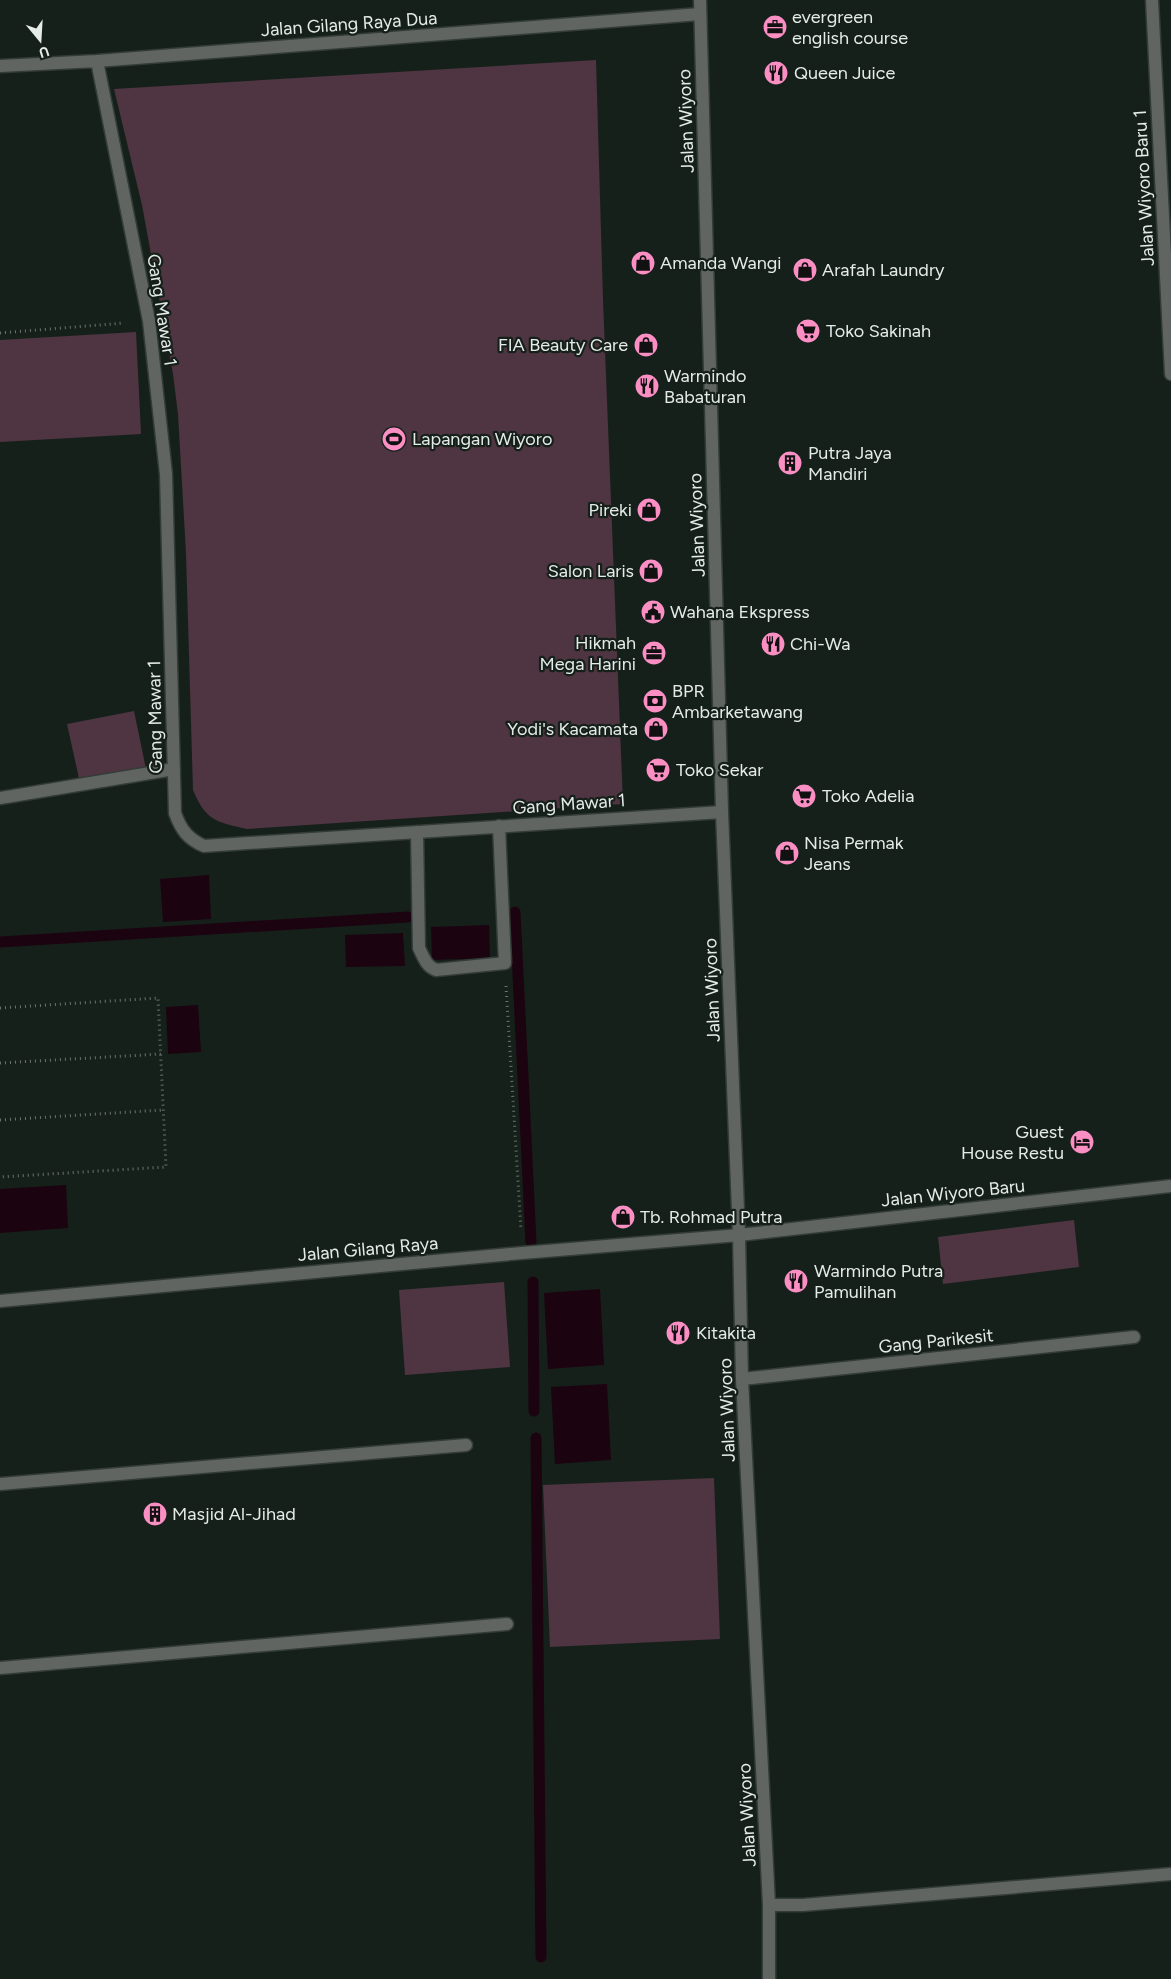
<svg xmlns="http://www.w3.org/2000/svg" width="1171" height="1979" viewBox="0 0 1171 1979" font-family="Figtree,sans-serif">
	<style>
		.green { fill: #4e3541 }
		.water { fill: #1c0310 }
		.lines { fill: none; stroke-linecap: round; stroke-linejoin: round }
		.stream { stroke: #1c0310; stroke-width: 11 }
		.minor-casing { stroke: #333c38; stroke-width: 15 }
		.path { stroke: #6b736f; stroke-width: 3; stroke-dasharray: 1 4; stroke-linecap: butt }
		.minor { stroke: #606562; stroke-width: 12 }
		.labels { text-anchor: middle; stroke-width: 4.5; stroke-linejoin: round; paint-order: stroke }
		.poi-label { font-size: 18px; fill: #e5ebe8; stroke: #16201b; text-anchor: start }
		.street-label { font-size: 18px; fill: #e5ebe8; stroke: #16201b }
	</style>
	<rect width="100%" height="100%" fill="#16201b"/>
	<path class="green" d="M596,60L603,300L623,804L247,829C216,822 206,821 193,790L186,553L178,414L173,374L142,205L114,89Z
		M136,332L141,434L0,442V340Z
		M134,711L146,769L80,783L67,724Z
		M1074,1220L1079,1267L943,1284L938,1237Z
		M504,1282L510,1367L405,1375L399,1290Z
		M714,1478L720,1639L550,1647L543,1485Z"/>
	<path class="water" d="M209,875L211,919L163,922L160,879Z
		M489,925L490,958L432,960L431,927Z
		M403,933L405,966L346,967L345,935Z
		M198,1005L201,1052L168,1054L166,1007Z
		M66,1185L68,1228L0,1233V1189Z
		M600,1289L604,1365L548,1369L544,1293Z
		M607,1384L611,1460L555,1464L551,1387Z"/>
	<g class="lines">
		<path class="stream" d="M515,912L531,1242
			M0,942L408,917
			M533,1282L534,1411
			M536,1438L541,1957"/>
		<defs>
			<path id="minor" d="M700,0L722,812L739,1235L742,1379L769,1905V1979
				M1152,0L1171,374
				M97,61L149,321L166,474L175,813C181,830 188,839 204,846L722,812
				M0,66L97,61L700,14
				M0,798L174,769
				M417,832L419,948C424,958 426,966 436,970L505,963L499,826
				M0,1301L522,1253L739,1235L1171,1186
				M742,1379L1134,1337
				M0,1484L466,1445
				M0,1668L507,1624
				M769,1905H803L1171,1874"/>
		</defs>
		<use href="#minor" class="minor-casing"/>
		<path class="path" d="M0,333L124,323
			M506,986L521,1230
			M0,1008L158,998L166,1167L0,1177
			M0,1063L161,1054
			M0,1120L163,1110"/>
		<use href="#minor" class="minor"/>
	</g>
	<defs>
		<symbol id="office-disc" viewBox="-11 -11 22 22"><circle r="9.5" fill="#fb8fc4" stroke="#16201b"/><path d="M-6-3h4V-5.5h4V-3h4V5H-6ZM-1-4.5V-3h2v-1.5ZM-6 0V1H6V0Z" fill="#111"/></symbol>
		<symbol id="restaurant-disc" viewBox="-11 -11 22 22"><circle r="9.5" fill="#fb8fc4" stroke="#16201b"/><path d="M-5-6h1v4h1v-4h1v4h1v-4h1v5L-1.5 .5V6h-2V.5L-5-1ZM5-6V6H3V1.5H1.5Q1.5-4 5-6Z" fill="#111"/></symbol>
		<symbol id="shop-disc" viewBox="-11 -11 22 22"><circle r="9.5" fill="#fb8fc4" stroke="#16201b"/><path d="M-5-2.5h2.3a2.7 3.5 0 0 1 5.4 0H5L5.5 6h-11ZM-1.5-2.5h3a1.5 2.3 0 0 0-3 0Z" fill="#111"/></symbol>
		<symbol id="supermarket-disc" viewBox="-11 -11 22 22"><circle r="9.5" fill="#fb8fc4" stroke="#16201b"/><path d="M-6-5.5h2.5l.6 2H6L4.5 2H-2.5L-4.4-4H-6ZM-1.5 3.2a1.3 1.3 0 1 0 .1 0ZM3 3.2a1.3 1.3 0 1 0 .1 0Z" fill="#111"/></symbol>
		<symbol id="stadium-disc" viewBox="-11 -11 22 22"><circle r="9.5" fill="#fb8fc4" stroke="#16201b"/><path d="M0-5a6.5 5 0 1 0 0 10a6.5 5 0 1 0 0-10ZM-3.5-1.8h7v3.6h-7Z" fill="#111"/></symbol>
		<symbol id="building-disc" viewBox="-11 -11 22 22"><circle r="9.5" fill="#fb8fc4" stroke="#16201b"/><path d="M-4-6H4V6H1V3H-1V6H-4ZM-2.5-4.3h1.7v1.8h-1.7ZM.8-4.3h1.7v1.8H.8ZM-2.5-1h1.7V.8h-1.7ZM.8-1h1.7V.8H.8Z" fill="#111"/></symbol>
		<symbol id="civic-disc" viewBox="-11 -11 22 22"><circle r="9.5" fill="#fb8fc4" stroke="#16201b"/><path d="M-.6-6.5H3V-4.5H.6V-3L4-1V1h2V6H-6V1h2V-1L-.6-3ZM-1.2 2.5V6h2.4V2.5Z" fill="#111"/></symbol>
		<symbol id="bank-disc" viewBox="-11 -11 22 22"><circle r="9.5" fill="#fb8fc4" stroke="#16201b"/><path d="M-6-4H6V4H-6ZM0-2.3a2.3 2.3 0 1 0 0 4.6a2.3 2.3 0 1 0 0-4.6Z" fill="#111"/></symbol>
		<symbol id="hotel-disc" viewBox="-11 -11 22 22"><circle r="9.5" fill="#fb8fc4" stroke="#16201b"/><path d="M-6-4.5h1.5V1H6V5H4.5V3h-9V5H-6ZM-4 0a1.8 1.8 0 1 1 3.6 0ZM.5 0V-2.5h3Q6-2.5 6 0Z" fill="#111"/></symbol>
	</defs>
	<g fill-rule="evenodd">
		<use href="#office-disc" x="761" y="13" width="28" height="28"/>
		<use href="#restaurant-disc" x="762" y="59" width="28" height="28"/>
		<use href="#shop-disc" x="629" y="249" width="28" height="28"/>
		<use href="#shop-disc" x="791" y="256" width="28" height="28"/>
		<use href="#supermarket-disc" x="794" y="317" width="28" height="28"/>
		<use href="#shop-disc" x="632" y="331" width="28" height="28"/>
		<use href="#restaurant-disc" x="633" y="372" width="28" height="28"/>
		<use href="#stadium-disc" x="380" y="425" width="28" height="28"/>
		<use href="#building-disc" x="776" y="449" width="28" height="28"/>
		<use href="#shop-disc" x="635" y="496" width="28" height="28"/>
		<use href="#shop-disc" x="637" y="557" width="28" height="28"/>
		<use href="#civic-disc" x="639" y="598" width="28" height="28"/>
		<use href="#restaurant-disc" x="759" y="630" width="28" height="28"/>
		<use href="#office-disc" x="640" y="639" width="28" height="28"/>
		<use href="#bank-disc" x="641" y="687" width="28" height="28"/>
		<use href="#shop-disc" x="642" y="715" width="28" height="28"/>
		<use href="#supermarket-disc" x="644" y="756" width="28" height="28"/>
		<use href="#supermarket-disc" x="790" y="782" width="28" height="28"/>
		<use href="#shop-disc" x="773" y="839" width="28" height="28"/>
		<use href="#hotel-disc" x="1068" y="1128" width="28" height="28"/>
		<use href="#shop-disc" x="609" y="1203" width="28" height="28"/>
		<use href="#restaurant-disc" x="782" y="1267" width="28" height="28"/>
		<use href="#restaurant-disc" x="664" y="1319" width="28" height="28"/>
		<use href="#building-disc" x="141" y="1500" width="28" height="28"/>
	</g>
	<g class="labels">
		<g class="poi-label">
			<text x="792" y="23">evergreen<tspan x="792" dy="21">english course</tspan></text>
			<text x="794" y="79">Queen Juice</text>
			<text x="660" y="269">Amanda Wangi</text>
			<text x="822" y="276">Arafah Laundry</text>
			<text x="826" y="337">Toko Sakinah</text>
			<text x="628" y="351" text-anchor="end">FIA Beauty Care</text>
			<text x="664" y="382">Warmindo<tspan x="664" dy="21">Babaturan</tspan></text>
			<text x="412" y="445">Lapangan Wiyoro</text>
			<text x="808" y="459">Putra Jaya<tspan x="808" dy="21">Mandiri</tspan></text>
			<text x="632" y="516" text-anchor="end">Pireki</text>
			<text x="634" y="577" text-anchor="end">Salon Laris</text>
			<text x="670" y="618">Wahana Ekspress</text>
			<text x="636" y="649" text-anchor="end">Hikmah<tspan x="636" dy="21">Mega Harini</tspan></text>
			<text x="790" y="650">Chi-Wa</text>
			<text x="672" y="697">BPR<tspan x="672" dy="21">Ambarketawang</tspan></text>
			<text x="638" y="735" text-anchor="end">Yodi's Kacamata</text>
			<text x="676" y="776">Toko Sekar</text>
			<text x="822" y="802">Toko Adelia</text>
			<text x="804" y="849">Nisa Permak<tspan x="804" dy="21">Jeans</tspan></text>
			<text x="1064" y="1138" text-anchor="end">Guest<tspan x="1064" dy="21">House Restu</tspan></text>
			<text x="640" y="1223">Tb. Rohmad Putra</text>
			<text x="814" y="1277">Warmindo Putra<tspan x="814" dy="21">Pamulihan</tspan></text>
			<text x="696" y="1339">Kitakita</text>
			<text x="172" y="1520">Masjid Al-Jihad</text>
		</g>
		<g class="street-label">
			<text transform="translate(349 24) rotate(-4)" y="6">Jalan Gilang Raya Dua</text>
			<text transform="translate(686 121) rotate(-92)" y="6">Jalan Wiyoro</text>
			<text transform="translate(1144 188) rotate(-93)" y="6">Jalan Wiyoro Baru 1</text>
			<text transform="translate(162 310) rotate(81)" y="6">Gang Mawar 1</text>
			<text transform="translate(697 525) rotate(-92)" y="6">Jalan Wiyoro</text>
			<text transform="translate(155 717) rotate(-91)" y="6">Gang Mawar 1</text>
			<text transform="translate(569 804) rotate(-4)" y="6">Gang Mawar 1</text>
			<text transform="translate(712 990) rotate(-92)" y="6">Jalan Wiyoro</text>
			<text transform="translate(953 1193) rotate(-6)" y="6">Jalan Wiyoro Baru</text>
			<text transform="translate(368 1249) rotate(-5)" y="6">Jalan Gilang Raya</text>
			<text transform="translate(936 1341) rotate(-6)" y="6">Gang Parikesit</text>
			<text transform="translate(727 1410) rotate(-92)" y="6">Jalan Wiyoro</text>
			<text transform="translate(747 1815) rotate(-93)" y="6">Jalan Wiyoro</text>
		</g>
	</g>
	<g transform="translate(40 40) rotate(162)" stroke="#16201b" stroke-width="4" paint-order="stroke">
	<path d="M0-4L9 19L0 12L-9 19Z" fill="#e5ebe8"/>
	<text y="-8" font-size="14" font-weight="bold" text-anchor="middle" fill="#e5ebe8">U</text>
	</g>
</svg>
